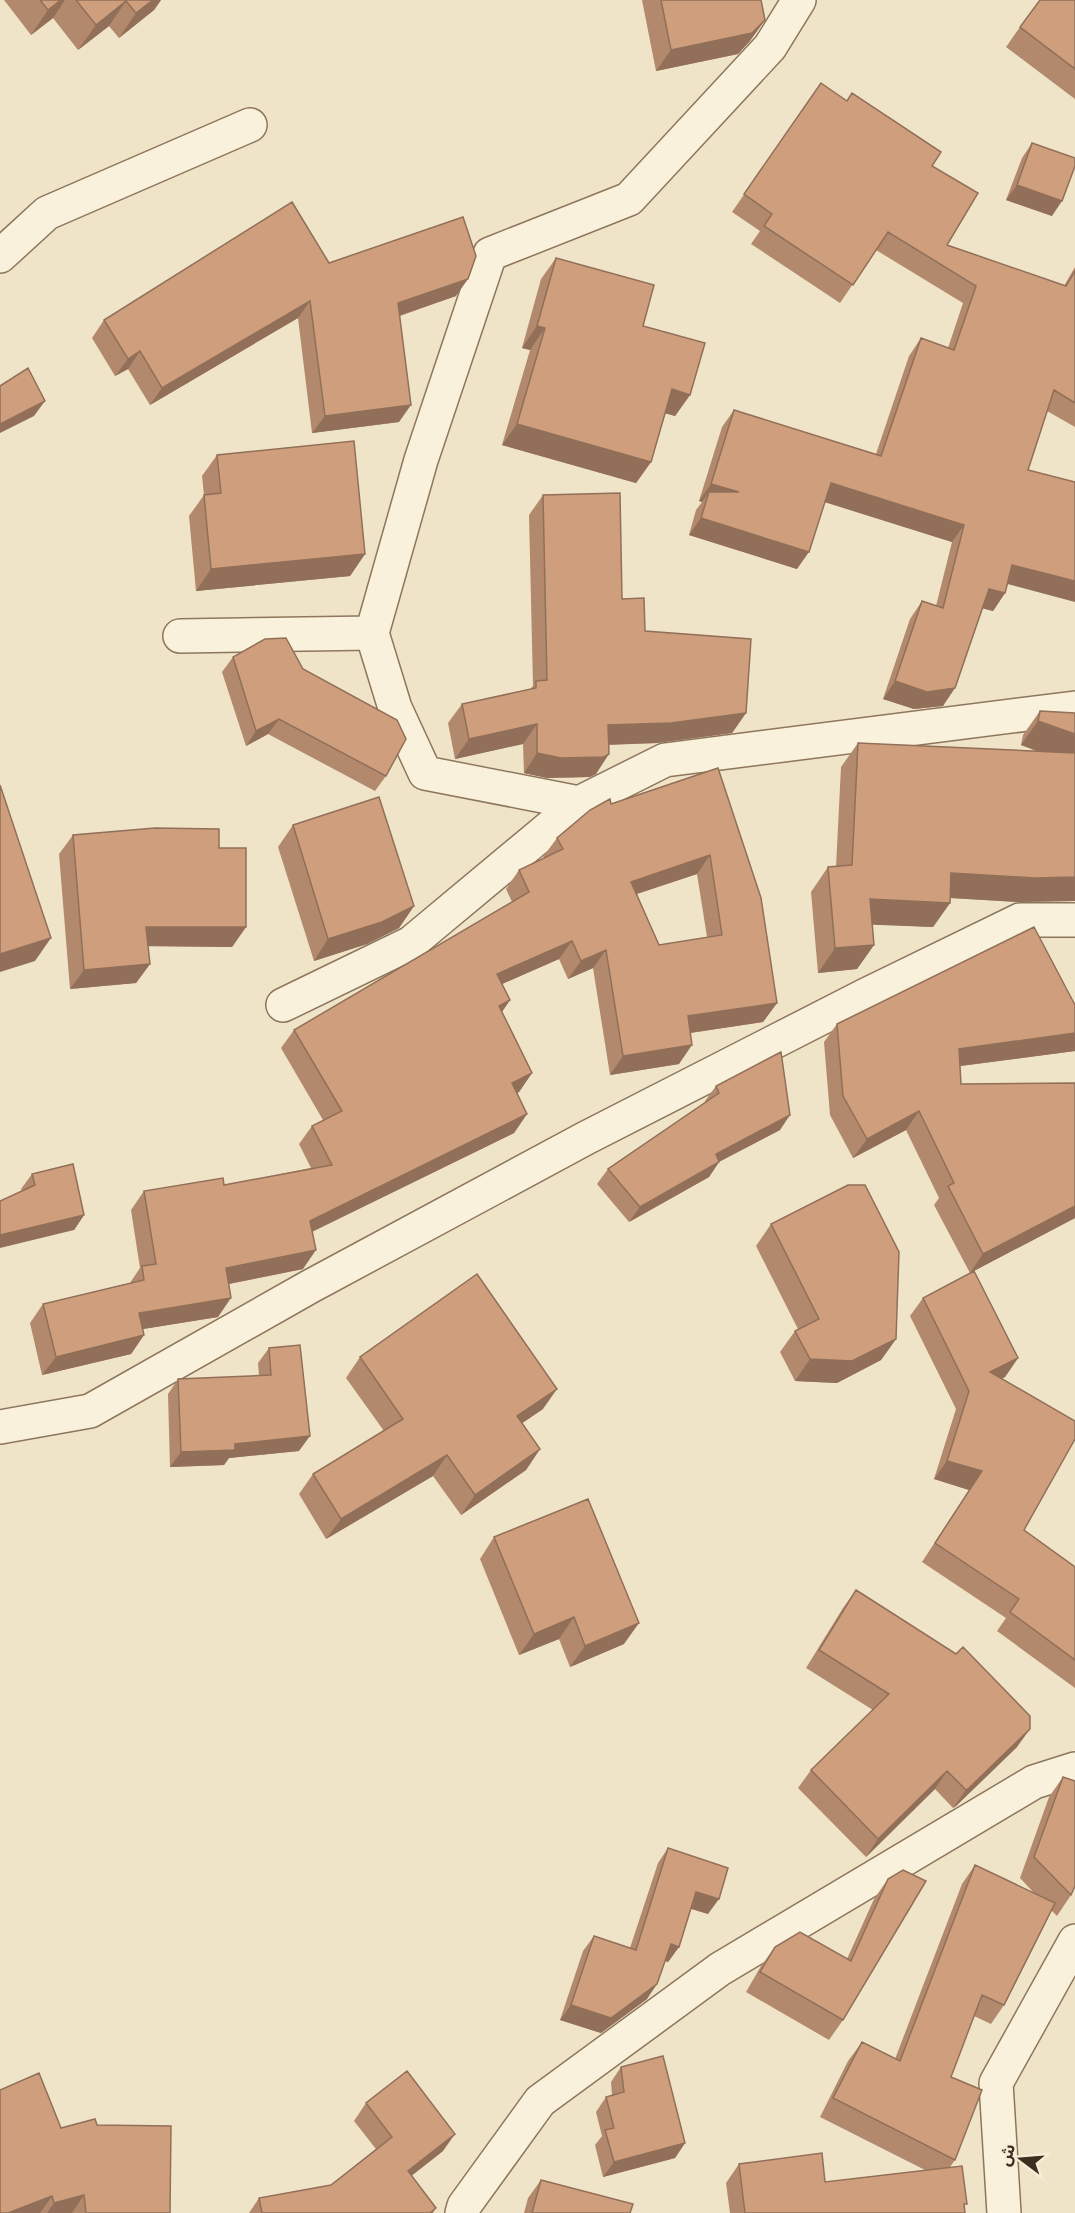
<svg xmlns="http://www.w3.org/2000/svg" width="1075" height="2213" viewBox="0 0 1075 2213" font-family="'Playfair Display','Noto Sans Arabic',serif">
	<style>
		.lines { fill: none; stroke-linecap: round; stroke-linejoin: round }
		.street-casing { stroke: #8d765c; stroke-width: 36 }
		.street { stroke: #faf1dc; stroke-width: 33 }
		.wall { fill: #b2896c; fill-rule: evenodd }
		.shaded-wall { fill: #916f58 }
		.building { fill: #cf9f7d; stroke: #916f58; stroke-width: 1.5; fill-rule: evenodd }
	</style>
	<rect width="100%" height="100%" fill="#f0e4c8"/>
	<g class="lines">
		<defs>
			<path id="street" d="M0,256L47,213L250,125
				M372,633L421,460L490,254L629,199L770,47L799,0
				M180,636L372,633L395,708L425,773L579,803
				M283,1005L411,943L579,803L665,760L1075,708
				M0,1427L90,1411L311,1286L586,1138L866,995L1020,920H1075
				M462,2213L464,2206L540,2101L720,1969L1034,1782L1075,1769
				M1004,2213L996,2083L1075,1941"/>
		</defs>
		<use href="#street" class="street-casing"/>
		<use href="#street" class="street"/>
	</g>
	<path class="wall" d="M4,0H161L154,10L119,38L109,26L78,50L53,18L31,35Z
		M642,0H761L750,41L738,54L656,71Z
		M1075,0V99L1006,47L1020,27Z
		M821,83L932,166L947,245L1064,286L1075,267V427L1047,411L1028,470L1005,593L993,611L983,608L943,706L914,709L883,699L910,619L922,601L936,606L952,542L825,502L797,569L689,535L696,510L702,502L699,501L722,427L734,410L876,454L909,356L921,338L948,348L963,303L876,250L840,303L751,244L760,231L732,212Z
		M1032,143L1052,216L1006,200L1022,158Z
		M556,258L643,326L690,395L675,416L665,413L651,462L636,483L502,445L530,350L522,348L541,279Z
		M329,263L456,296L400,316L399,422L312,433L298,318L150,405L128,369L115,376L92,338L104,320Z
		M217,455L365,554L350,576L196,591L189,516L204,495L202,476Z
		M543,495L622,599L645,631L746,713L732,733L657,743L609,745L596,774L590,777L547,778L524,773L523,744L455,759L448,723L462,704L530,689L533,686L529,515Z
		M233,657L303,669L386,776L375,791L268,734L246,746L222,672Z
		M1040,711L1075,901L1018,902L950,898V903L933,927L872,924L874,945L857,969L818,973L811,892L828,867H836L841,767L858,743L1036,751L1021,745L1023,735Z
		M718,768L777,1003L763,1022L691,1033L679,1064L610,1075L593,968L568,979L559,959L502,984L510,1000L502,1012L532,1073L519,1092L517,1093L527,1114L514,1133L312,1232L303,1269L229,1284L218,1317L142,1329L144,1335L131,1354L42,1375L30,1323L43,1304L130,1283L140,1268L131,1210L144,1191L224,1185L311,1168L299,1144L312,1126L323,1120L281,1048L294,1030L512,902L506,889L519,870L544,858L543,857L557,838L611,804ZM697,874L707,937L659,945L637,894Z
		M293,825L414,906L399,928L367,944L314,961L278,847Z
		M73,835L219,848L246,927L232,947L148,946L150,964L136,983L70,989L59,854Z
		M837,1024L1075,1051L960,1066L961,1084L1075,1083V1218L970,1273L934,1205L939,1198L906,1130L853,1158L830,1115L824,1042Z
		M716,1086L780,1130L719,1162L709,1177L629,1222L597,1184L608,1169L706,1103L705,1101Z
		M32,1174L84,1215L74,1230L22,1191L21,1189Z
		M771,1224L896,1339L881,1360L837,1383L795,1381L780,1352L795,1331L798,1329L756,1246Z
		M923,1298L1018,1358L1005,1377L1001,1379L1024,1530L1075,1567V1688L997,1631L1006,1618L922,1562L969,1490L934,1479L956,1409L910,1316Z
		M269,1348L299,1451L229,1458L224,1465L170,1467L168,1394L178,1379L259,1376L258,1363Z
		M360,1357L543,1409L522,1423L540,1449L526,1470L461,1515L433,1476L326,1539L299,1494L313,1474L384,1431L346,1378Z
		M494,1537L624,1644L570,1667L559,1639L519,1655L480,1559Z
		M856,1590L1017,1747L956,1806L953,1808L935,1789L866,1857L798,1788L811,1770L873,1710L806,1668L843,1608Z
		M1063,1777L1071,1895L1057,1916L1051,1910L1004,2005L991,2024L974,2016L951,2077L955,2160L950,2167L964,2207L965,2213H730L726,2183L739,2164L825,2182L925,2170L820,2117L848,2061L862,2042L895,2059L962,1884L975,1865L1035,1894L1020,1878L1049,1797Z
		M668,1848L708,1914L691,1909L679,1947L668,1962L665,1961L647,1999L601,2033L560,2020L583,1951L594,1936L630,1948L658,1863Z
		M888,1879L843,2020L829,2040L746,1992L761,1966L775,1947L847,1959L874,1899Z
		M621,2067L685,2143L675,2158L603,2177L595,2145L602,2136L596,2112L606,2097L612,2095L611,2082Z
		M366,2103L443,2151L411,2176L436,2208L433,2213H249L259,2198L331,2185L376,2149L354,2121Z
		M97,2125L170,2213H0L61,2128Z
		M541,2180L630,2213H524L528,2198Z"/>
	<path class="shaded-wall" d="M61,0H65L53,18L31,35L48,10Z
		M153,0H161L154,10L119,38L136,13Z
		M126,1L109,26L78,50L96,25Z
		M765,20L750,41L738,54L656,71L671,50Z
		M1017,185L1062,201L1052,216L1006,200Z
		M468,279L456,296L386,320L398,303Z
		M310,301L298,318L150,405L162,388Z
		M537,326L545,328L530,350L522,348Z
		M140,351L128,369L115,376L128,359Z
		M672,389L690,395L675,416L657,411Z
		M45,401L34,416L0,433V424Z
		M411,405L399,422L312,433L325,416Z
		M517,424L651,462L636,483L502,445Z
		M831,483L964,525L952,542L818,500Z
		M711,484L739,492H709L702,502L699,501Z
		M701,518L809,552L797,569L689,535Z
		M365,554L350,576L196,591L211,569Z
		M1012,565L1075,581V602L1000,582Z
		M989,589L1005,593L993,611L977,607Z
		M895,681L955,688L943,706L914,709L883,699Z
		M746,713L732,733L657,743L595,745L608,725Z
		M279,719L268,734L246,746L256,731Z
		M1038,721L1075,734V764L1021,745Z
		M537,724L523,744L455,759L469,739Z
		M537,753L609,754L596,774L590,777L547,778L524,773Z
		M710,855L697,874L618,900L631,882Z
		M951,873L1075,877V901L1018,902L934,897Z
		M870,899L950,903L933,927L853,924Z
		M414,906L399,928L367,944L314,961L328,939Z
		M146,927H246L232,947L133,946Z
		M51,938L35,961L0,972V954Z
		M572,941L559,959L484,992L497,974Z
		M874,945L857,969L818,973L835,948Z
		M606,950L593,968L568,979L581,961Z
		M150,964L136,983L70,989L84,970Z
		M510,1000L497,1019L499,1006Z
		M777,1003L763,1022L675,1035L688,1016Z
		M1075,1033V1051L945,1068L959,1049Z
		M692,1045L679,1064L610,1075L623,1056Z
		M532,1073L519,1092L499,1102L512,1083Z
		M919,1111L906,1130L853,1158L867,1139Z
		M527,1114L514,1133L297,1239L310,1221Z
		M790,1115L780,1130L705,1169L716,1154Z
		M719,1162L709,1177L629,1222L640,1207Z
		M1075,1206V1218L970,1273L983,1254Z
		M84,1215L74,1230L0,1248V1235Z
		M316,1250L303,1269L213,1287L226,1268Z
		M231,1298L218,1317L125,1332L139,1313Z
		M144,1335L131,1354L42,1375L56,1357Z
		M896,1339L881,1360L837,1383L795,1381L810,1359Z
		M1018,1358L1005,1377L977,1391L990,1372Z
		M557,1389L543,1409L503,1436L517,1416Z
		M310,1436L299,1451L229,1458L224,1465L170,1467L181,1452L235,1444Z
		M540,1449L526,1470L461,1515L475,1495Z
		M447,1455L433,1476L326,1539L341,1519Z
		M947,1461L982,1471L969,1490L934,1479Z
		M574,1617L559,1639L519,1655L534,1634Z
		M639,1623L624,1644L570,1667L585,1646Z
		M1030,1729L1017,1747L956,1806L953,1808L966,1790Z
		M947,1771L935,1789L866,1857L878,1839Z
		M696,1892L719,1899L708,1914L686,1907Z
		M671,1944L679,1947L668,1962L661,1959Z
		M657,1984L647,1999L601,2033L560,2020L571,2005Z
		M455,2134L443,2151L396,2188L408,2171Z
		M685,2143L675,2158L603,2177L614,2162Z
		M84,2195L72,2213H47L54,2203Z
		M52,2196L40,2213H8Z"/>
	<path class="building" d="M40,0H61L48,10Z
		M76,0H153L136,13L126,1L96,25Z
		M661,0H761L765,20L752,33L671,50Z
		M1040,0H1075V69L1020,27Z
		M821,83L847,101L852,93L941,152L932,166L978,193L947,245L1066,286L1075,271V403L1054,390L1028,470L1075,482V581L1012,565L1005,593L989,589L955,688L927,692L895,681L922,601L943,608L964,525L831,483L809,552L701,518L709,492H739L711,484L734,410L881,456L921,338L954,350L976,286L888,232L853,285L764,226L772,214L744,194Z
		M1032,143L1075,158V166L1062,201L1017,185Z
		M292,202L329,263L463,217L476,256L468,279L398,303L411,405L325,416L310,301L162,388L140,351L128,359L104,320Z
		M556,258L654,285L643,326L705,343L690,395L672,389L651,462L517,424L545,328L537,326Z
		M28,368L45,401L0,424V386Z
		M354,441L365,554L211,569L204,495L221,493L217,455Z
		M620,493L622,599L644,598L645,631L751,639L746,713L671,723L608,725L609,754L604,757L561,758L537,753V724L469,739L462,704L536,688V681L547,680L543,495Z
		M286,638L303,669L397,720L406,739L386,776L279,719L256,731L233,657L265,639Z
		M1040,711L1075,713V734L1038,721Z
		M858,743L1075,753V877L1035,878L951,873L950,903L870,899L874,945L835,948L828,867L852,865Z
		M718,768L761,898L777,1003L688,1016L692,1045L623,1056L606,950L581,961L572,941L497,974L510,1000L499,1006L532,1073L512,1083L527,1114L310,1221L316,1250L226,1268L231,1298L139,1313L144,1335L56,1357L43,1304L144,1280L142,1266L156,1264L144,1191L223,1178L224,1185L332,1165L312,1126L342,1111L294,1030L529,892L519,870L563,849L557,838L590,810L610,799L611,804ZM710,855L722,935L659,945L631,882Z
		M0,785L51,938L0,954Z
		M379,797L414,906L382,922L328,939L293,825Z
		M155,828L219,829V848H246V927H146L150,964L84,970L73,835Z
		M1034,927L1075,1005V1033L959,1049L961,1084L1075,1083V1206L983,1254L948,1186L954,1183L919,1111L867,1139L843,1096L837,1024Z
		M781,1052L790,1115L716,1154L719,1162L640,1207L608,1169L719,1093L716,1086Z
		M73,1164L84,1215L0,1235V1201L35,1185L32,1174Z
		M848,1185H865L899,1252L896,1339L852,1361L810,1359L795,1331L819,1319L771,1224Z
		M974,1271L1018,1358L990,1372L1075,1421V1439L1024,1530L1075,1567V1660L1010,1612L1019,1599L935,1543L982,1471L947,1461L969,1391L923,1298Z
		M477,1274L557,1389L517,1416L540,1449L475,1495L447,1455L341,1519L313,1474L403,1419L360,1357Z
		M300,1345L310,1436L235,1444V1450L181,1452L178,1379L271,1375L269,1348Z
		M588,1499L639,1623L585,1646L574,1617L534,1634L494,1537Z
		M856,1590L956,1654L963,1647L1030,1716V1729L969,1788L966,1790L947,1771L878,1839L811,1770L889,1694L819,1650Z
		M1063,1777L1075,1781V1886L1071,1895L1034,1857Z
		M668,1848L728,1868L719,1899L696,1892L679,1947L671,1944L657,1984L611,2018L571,2005L594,1936L636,1950Z
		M975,1865L1055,1903L1004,2005L982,1995L951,2077L982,2090L955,2160L833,2098L862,2042L900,2061Z
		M903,1870L926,1881L843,2020L760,1972L775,1947L800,1932L851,1961L888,1879Z
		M663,2056L685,2143L614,2162L605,2130L614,2128L606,2097L624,2092L621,2067Z
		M407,2071L455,2134L408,2171L436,2208L430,2213H262L259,2198L331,2185L392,2137L366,2103Z
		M39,2073L61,2128L95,2119L97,2125L171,2126L170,2213H86L84,2195L54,2203L52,2196L8,2213H0V2090Z
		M822,2153L825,2182L962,2166L967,2204H964L965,2213H745L739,2164Z
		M541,2180L633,2204L630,2213H532Z"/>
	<g transform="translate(1021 2159) rotate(286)" stroke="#f7eed8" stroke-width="4.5" paint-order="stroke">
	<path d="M0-4.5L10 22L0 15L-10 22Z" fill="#3d2e20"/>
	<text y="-9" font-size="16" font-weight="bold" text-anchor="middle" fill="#3d2e20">ش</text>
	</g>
</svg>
